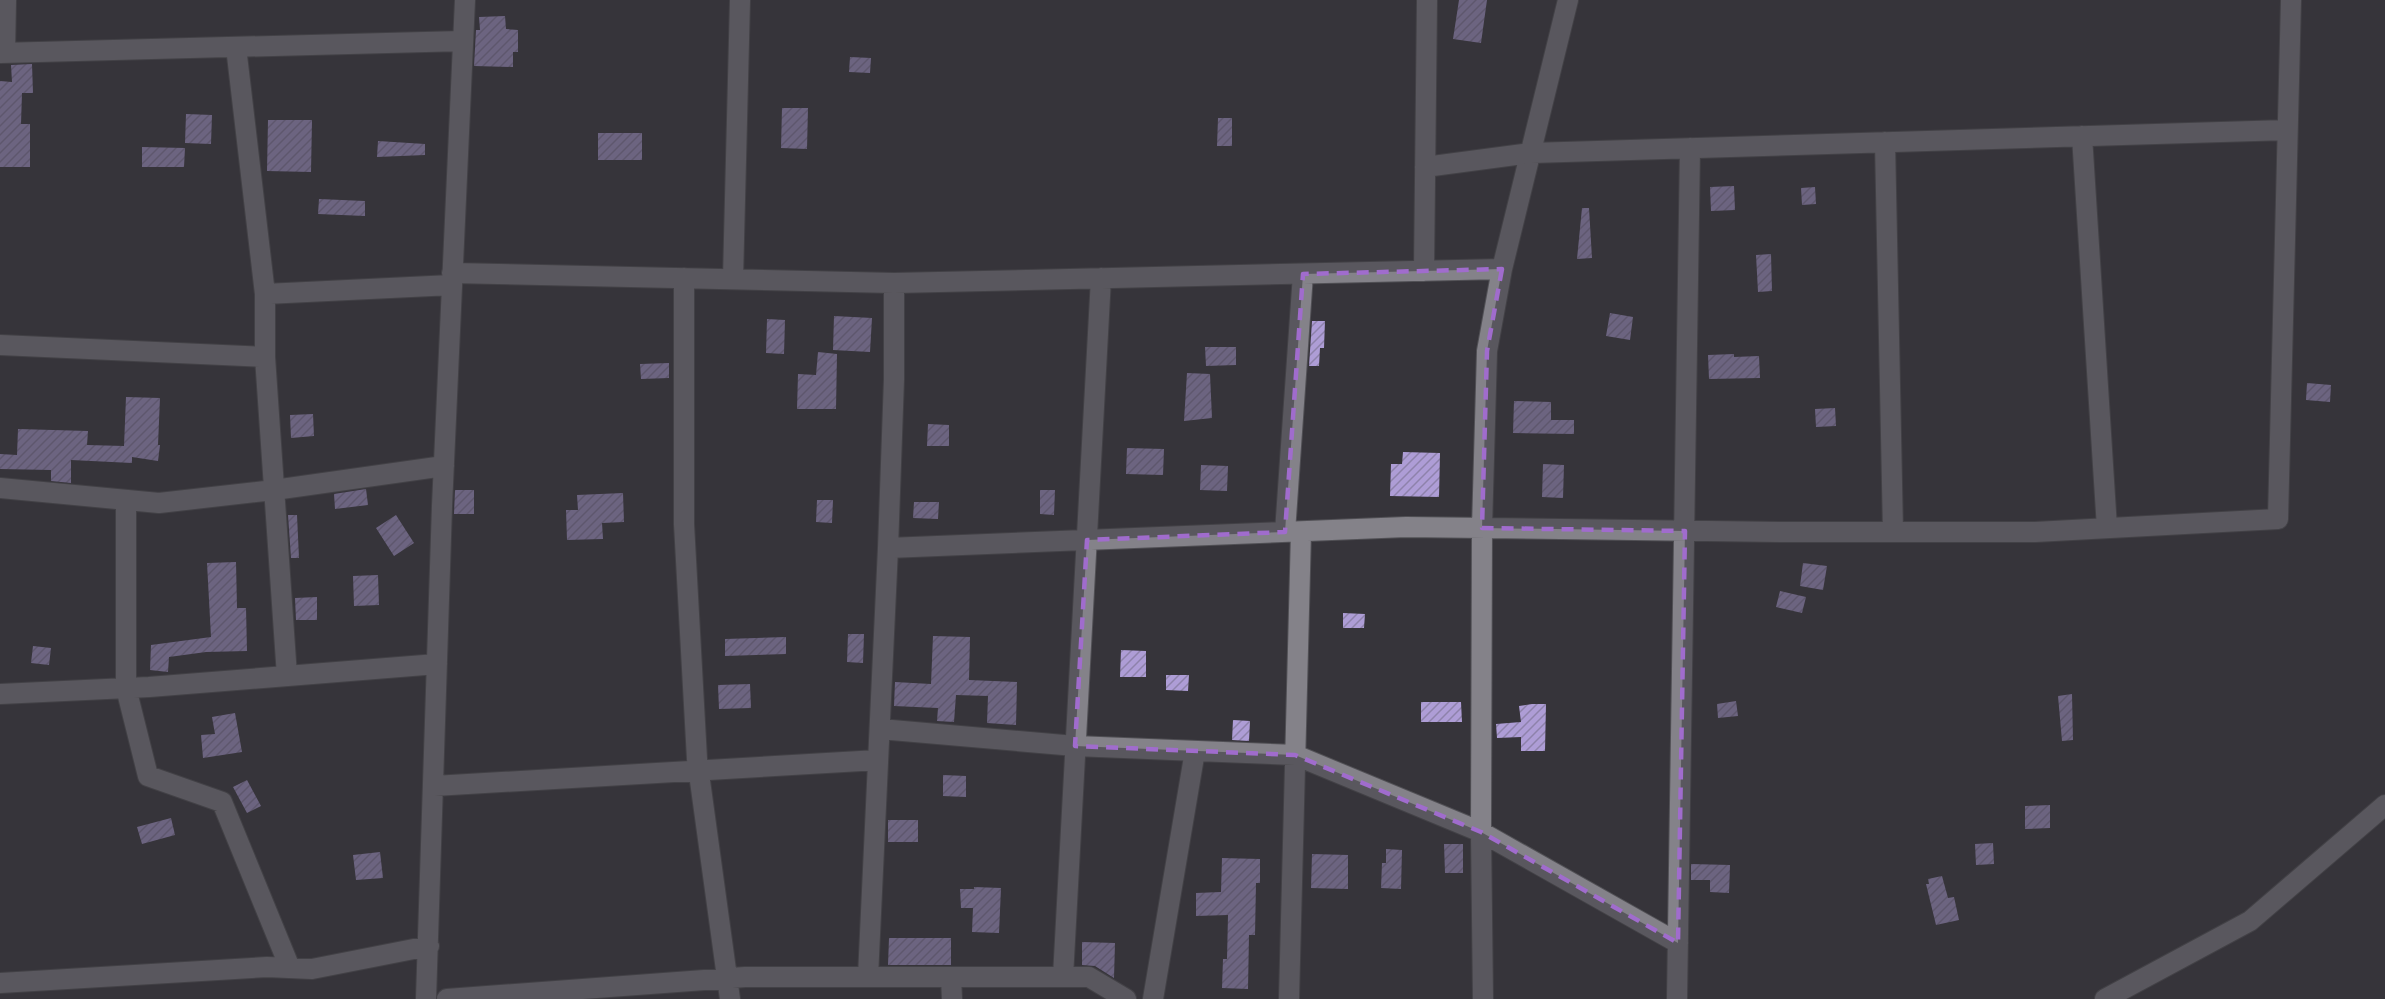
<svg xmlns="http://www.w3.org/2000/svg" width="2385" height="999" viewBox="0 0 2385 999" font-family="Ubuntu,sans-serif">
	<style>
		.building { fill: url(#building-hatch) }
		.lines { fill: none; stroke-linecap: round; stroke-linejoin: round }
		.minor-casing { stroke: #515055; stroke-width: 22 }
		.minor { stroke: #848289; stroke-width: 20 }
		.marked { fill: none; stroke: #a06ccd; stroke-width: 4.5; stroke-dasharray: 12 8; stroke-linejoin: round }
	</style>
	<defs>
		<pattern id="building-hatch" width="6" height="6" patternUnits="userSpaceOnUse" patternTransform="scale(1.5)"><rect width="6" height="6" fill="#ae9dd6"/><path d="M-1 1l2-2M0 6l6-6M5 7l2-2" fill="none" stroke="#8e82ab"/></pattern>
	</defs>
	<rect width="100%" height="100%" fill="#36343a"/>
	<path class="building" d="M1459,0H1487L1481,43L1453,39Z
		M505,16L506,29L518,30V52H513V67L474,66L476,30H480L479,17Z
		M850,57L871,58L870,73L849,72Z
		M32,64L33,93H22L21,124H30V167H0V81L12,82L11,65Z
		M782,108H808L807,149L781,148Z
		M186,114L212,115L211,144L185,143Z
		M1218,118H1232V146H1217Z
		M268,120H312L311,172L267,171Z
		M598,133H642V160H598Z
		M378,141L425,144V155L377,157Z
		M142,147L185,148L184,167H142Z
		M1734,186L1735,210L1711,211L1710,187Z
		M1815,187L1816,204L1802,205L1801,188Z
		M319,199L365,201V216L318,214Z
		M1582,208H1589L1592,258L1577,259Z
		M1771,254L1772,291L1758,292L1756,255Z
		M1610,313L1633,317L1630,340L1606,336Z
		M834,316L872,318L870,352L833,350Z
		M767,319L785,320L784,354L766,353Z
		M1312,321H1325L1324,348H1320L1319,366H1309Z
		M1205,347H1236V365L1206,366Z
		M818,352L837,354L836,409H797L798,374L816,375Z
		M1734,354V357L1759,356L1760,378L1709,379L1708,355Z
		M669,363V378L641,379L640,364Z
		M1187,373L1210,374L1212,418L1184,421Z
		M2307,383L2331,385L2330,402L2306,400Z
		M126,397L160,398L158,445H160L158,461L132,457V463L71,460V483L51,481V470L0,469V454L17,455L18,429L88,431L87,445L124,446Z
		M1514,401L1551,402V420H1574V434L1513,433Z
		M1835,408L1836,426L1816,427L1815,409Z
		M313,414L314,436L291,438L290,415Z
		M928,424L949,425V446H927Z
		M1127,448L1164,449L1163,475L1126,474Z
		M1403,452L1440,453L1439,497L1390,496L1391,464H1402Z
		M1543,464L1564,465L1563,498L1542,497Z
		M1201,465L1228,466L1227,491L1200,490Z
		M366,489L368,505L335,509L334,494Z
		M455,490H474V514H454Z
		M1040,490H1055L1054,515L1040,514Z
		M623,493L624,522L602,523L603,539L567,540L566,510H578L577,495Z
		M817,500H833L832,523L816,522Z
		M914,502H939L938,519L913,518Z
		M288,515H297L299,558H291Z
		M396,515L414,543L394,556L376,528Z
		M236,562L237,608H246L247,651L206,652L169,657L168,672L150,670L151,645L211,637L207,563Z
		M1803,563L1827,566L1823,590L1800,586Z
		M378,575L379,605L354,606L353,576Z
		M1780,591L1806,597L1802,613L1776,607Z
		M317,597V620H296L295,598Z
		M1343,613L1365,614L1364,628H1343Z
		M848,634H864L863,663L847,662Z
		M933,636L970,637L969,680L1017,682L1016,725L987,723L988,696L956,695L954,722L937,721L938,708L894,706L895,682L931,684Z
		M786,637V654L725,656V639Z
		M33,646L51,648L49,665L31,663Z
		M1121,650L1146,651V677H1120Z
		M1166,675H1189L1188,691L1166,690Z
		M750,684L751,708L719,709L718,685Z
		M2072,694L2073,740L2062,741L2058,696Z
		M1736,701L1738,716L1718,718L1717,704Z
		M1421,702H1461L1462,722H1421Z
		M1532,704H1546L1545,751H1521V737L1497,738L1496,724L1521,722L1519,706Z
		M235,713L242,752L203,758L201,735L215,734L212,717Z
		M1233,720L1250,721L1249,741L1232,740Z
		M943,775L966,776V797L943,796Z
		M247,780L261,806L247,813L233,787Z
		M2050,805V828L2025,829V806Z
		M171,818L175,835L142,844L137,827Z
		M888,820H918V842H888Z
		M1993,843L1994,864L1976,865L1975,844Z
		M1444,844H1463V873H1445Z
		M1386,849L1402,850L1401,889L1381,888L1382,863H1386Z
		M380,852L383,878L356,880L353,855Z
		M1312,854L1348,855V889L1311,888Z
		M1222,858L1260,859V883H1256L1255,935H1249L1248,989L1222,988L1223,959H1227L1228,915L1196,916V893L1221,892Z
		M1691,864L1730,865L1729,893L1710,892V880H1691Z
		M1942,876L1948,898L1954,897L1959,920L1936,925L1926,884H1929L1928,879Z
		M974,887L1001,888L999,933L972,932L973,908H961L960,889H974Z
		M889,938H951V965H888Z
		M1082,942L1115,943L1114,978L1095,966L1082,965Z"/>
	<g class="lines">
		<defs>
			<path id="minor" d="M236,47L265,294
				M0,53L463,41
				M5,53L6,0
				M2082,136L2107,528
				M1885,142L1893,532
				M1425,167L1531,153L2287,130
				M1424,271L1427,0
				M452,273L894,283L1502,269L1568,0
				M684,278V524L697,759L730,999
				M733,279L740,0
				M894,283V379L888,548L1406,527L1784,532H2035L2278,519L2291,0
				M0,345L265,357V294L452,285
				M265,357L287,676
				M0,488L159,503L274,490L444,466
				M126,500V688L148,776L222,802L290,968
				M1285,532L1303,274
				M0,694L149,687L437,664
				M880,729L1075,746L1295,755L1481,832L1678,943
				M434,786L878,760
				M868,977L888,548
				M951,977L952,999
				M1063,977L1101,278
				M0,983L267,967L312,969L429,946
				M426,999L442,506L465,0
				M447,999L745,977H1089L1126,999
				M1153,999L1195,751
				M1289,999L1301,532
				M1483,999L1481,832L1482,528L1487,351L1502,269
				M1677,999L1690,148
				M2105,999L2250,921L2385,805"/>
		</defs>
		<use href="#minor" class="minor-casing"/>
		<use href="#minor" class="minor"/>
	</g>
	<path d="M0 0H2385V999H0ZM1502,269L1487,351L1482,528L1685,531L1678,943L1481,832L1295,755L1075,746L1087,540L1285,532L1303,274Z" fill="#36343a" fill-opacity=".55" fill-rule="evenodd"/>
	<path class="marked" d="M1502,269L1487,351L1482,528L1685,531L1678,943L1481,832L1295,755L1075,746L1087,540L1285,532L1303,274Z"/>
</svg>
